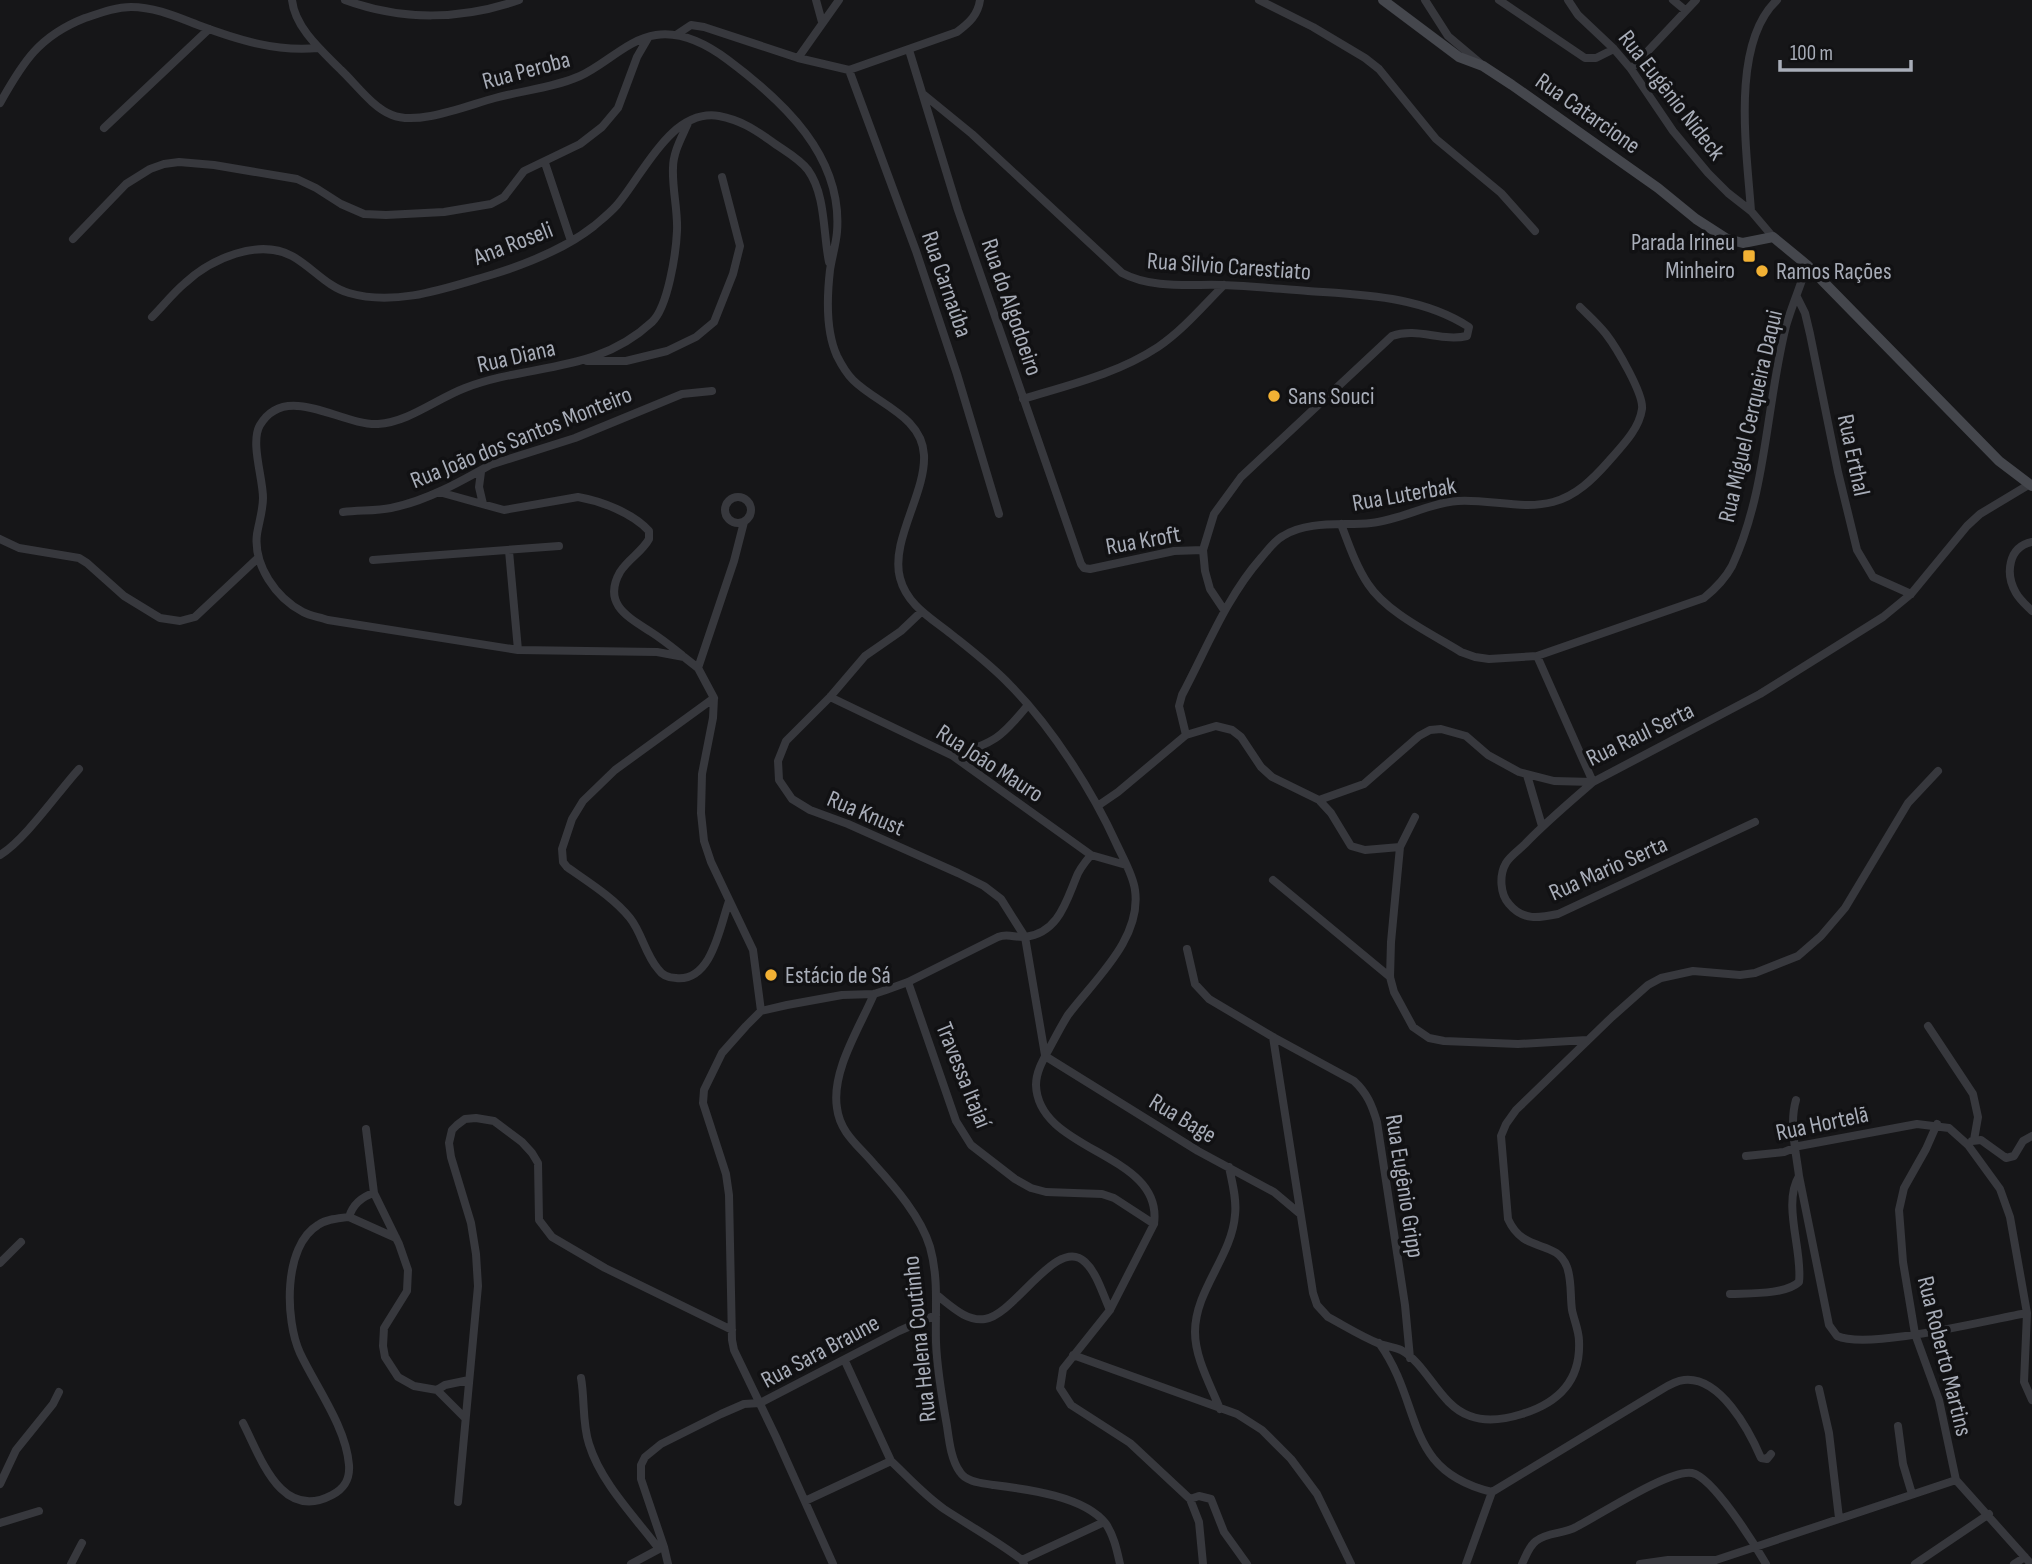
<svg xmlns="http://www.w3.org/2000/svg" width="2032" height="1564" viewBox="0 0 2032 1564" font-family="'Sofia Sans Condensed',sans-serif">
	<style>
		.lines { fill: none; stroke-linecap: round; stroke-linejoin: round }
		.street { stroke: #37383d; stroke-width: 8 }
		.secondary { stroke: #45474d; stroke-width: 10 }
		.poi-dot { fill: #f2b134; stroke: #111113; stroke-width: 2.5 }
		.labels { text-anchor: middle; stroke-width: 7; stroke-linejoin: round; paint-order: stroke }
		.street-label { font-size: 24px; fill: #a8adb8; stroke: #111113 }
		.poi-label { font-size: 24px; fill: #a8adb8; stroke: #111113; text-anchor: start }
	</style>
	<rect width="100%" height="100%" fill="#161618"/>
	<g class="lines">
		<path class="street" d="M292,0C295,28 322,51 341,70C356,84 372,107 392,115C418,126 468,105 495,98C524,90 553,88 580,76C605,65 628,39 656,35C682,31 708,45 728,60C783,101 843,156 837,232C836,244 832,257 830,270C827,296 826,332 837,356C841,364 847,374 853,380C877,404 922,416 924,455C926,493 890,541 900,578C907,605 931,618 951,634C971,650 992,666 1010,685C1052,727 1093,792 1117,845C1124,860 1133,875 1135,890C1142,939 1094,980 1068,1015C1061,1026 1055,1038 1049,1049C1043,1060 1036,1072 1036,1085C1038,1153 1164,1152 1154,1224L1110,1310L1063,1369L1060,1388L1071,1405L1130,1443L1190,1499L1199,1522L1203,1564
			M345,0C402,21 462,20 519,0
			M816,0L822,22
			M1259,0L1313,27L1365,58L1379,69L1436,139L1501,193L1535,231
			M1425,0L1448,36L1480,63
			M1499,0L1585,58H1596L1614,49
			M1568,0L1578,15L1614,49L1631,69L1673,131L1708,173L1728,193L1751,211L1773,237
			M1673,0L1685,10
			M676,35L691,25L704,27L798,58L849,70L957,32C969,23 978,15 980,0
			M909,50L958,210L1081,564L1084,568L1090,569L1174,551L1203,550
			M798,58L839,0
			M1631,69L1696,0
			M849,70L916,251L957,374L999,514
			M923,94L972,134L1122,273C1152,289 1190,284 1223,285C1251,286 1280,289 1308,291C1364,295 1421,296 1469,327L1467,336C1442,342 1417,327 1392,336L1241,477L1214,514L1203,550L1205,571L1210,589L1224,610
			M0,103C23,62 39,36 85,18C100,13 115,7 131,7C155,7 177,17 198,25C238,40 276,52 318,48
			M688,123C682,137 673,152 673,168C672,189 678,210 677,231C676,253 668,307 652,322C596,374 530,363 465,388C436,399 409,422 378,424C341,426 286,381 260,425C250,442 263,478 263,498C263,510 259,522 257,534C253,565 276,598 303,612C310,616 320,617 328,620L518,650L657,652L684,657L698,668L714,698L713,718L702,774L701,813L704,841L711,862L753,950L761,1011
			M104,128L209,29
			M545,163L571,241
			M1751,211C1747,152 1730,44 1777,0
			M73,239L126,184L150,169L164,164L179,162L214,165L297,179L316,188L341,204L364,214L386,215L444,212L491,204L504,197L524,171L580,144L602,127L618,108L637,57L648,38
			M1797,297L1805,313L1810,334L1838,472L1857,550L1873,577L1911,594
			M152,317C163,306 173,293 185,283C211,259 258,238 292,256C312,267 327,287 349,293C397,307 449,287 494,274C529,263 565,249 594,226C601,220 610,213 617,205C643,175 671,108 719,116C740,120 754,129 771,141C783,150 799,158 808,170C826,195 823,234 829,262
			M587,361H626L667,351L696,337L714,322L733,274L740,246L722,177
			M1023,399C1069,385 1117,374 1158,347C1183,330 1203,306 1224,285
			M481,472L479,487L483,504
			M439,492L504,510L578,497C601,501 633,513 649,531V539C642,552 628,559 620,572C602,604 628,617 651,632C662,639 672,647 682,655
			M725 510a13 13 0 1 1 26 0a13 13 0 1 1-26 0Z
			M343,512C359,510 376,511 391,508C426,501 460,482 490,465L575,438L682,394L712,391
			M1341,524C1349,545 1356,566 1368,584C1387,613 1432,634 1461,652L1475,657L1489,659L1537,656L1704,598C1715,589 1725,579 1732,566C1767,491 1766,405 1786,326C1792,305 1801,285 1807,265
			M0,539L19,548L79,558L87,563L124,596L160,618L180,621L195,617L258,558
			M2032,542C2008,547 2005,574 2016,593C2020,600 2026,605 2032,611
			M509,551L518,650
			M373,560L559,546
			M921,612L901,631L865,656L830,697L786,741L778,761L779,780L792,799L810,810L848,824L958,873L984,886L1001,899L1025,937L1045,1055
			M1537,656L1593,782
			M698,668L734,561L744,522
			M830,697L953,756L1091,855L1126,865
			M714,698L615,770L583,801L572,819L562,849L563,862L567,867C588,882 613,897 630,918C642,933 645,954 658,969C662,975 669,978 676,978C712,982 720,926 729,901
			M1186,735L1179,706L1182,695C1207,648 1226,598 1261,558C1268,550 1274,541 1283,536C1308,520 1344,526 1371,523C1401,520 1428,503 1458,501C1489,499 1523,510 1553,502C1576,496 1593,479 1608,462C1621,447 1639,430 1642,409C1644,394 1616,347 1606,334C1598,324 1589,316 1580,307
			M953,756C995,742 1000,739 1028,705
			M1527,775L1542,826
			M1593,782C1570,802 1546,822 1525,844C1519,850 1510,856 1506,863C1499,875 1500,894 1509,904C1523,921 1539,918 1558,914L1755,822
			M1319,800L1331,813L1351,846L1365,850L1400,847
			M1099,805L1118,792L1186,735L1216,726L1232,730L1241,737L1261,767L1272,777L1319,800L1364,784L1419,736L1430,730L1441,729L1466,736L1488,755L1519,772L1554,781L1593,782L1760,694L1883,617L1911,594L1967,526L1980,514L2030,484
			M1415,817L1400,847L1391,942L1390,977L1394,992L1413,1027L1429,1038L1444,1041L1518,1044L1587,1040
			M0,855C25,840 58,792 79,769
			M1273,880L1390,977
			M1187,949L1195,984L1209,999L1273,1037L1354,1081C1367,1093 1372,1105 1377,1122L1405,1305L1410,1358
			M908,982L956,1121L971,1145L1015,1179L1031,1188L1046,1192L1102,1194L1114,1198L1154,1224
			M874,994C860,1027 831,1071 837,1108C840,1133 859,1146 874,1164C895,1187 921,1217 930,1247C939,1279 935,1310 936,1342C937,1370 942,1398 947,1426C949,1440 951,1460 960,1472C966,1482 982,1483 993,1485C1026,1489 1085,1496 1106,1524C1114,1536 1117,1551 1120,1564
			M1928,1026L1973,1094L1978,1117L1974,1140
			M1273,1037L1313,1293L1317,1305L1328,1317C1345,1326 1362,1337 1380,1344C1387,1346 1394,1347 1401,1350C1427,1364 1440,1406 1470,1416C1486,1422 1506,1419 1522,1414C1558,1403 1581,1381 1579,1341C1579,1331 1574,1320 1572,1310C1570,1296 1572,1281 1567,1267C1556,1238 1524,1255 1508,1219L1501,1136L1506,1124L1516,1110L1612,1017L1648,985L1661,978L1693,971L1740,975L1755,973L1798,956L1821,936L1845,908L1908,803L1938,771
			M1045,1056L1198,1151L1274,1192L1299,1213
			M1796,1100C1789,1123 1796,1152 1799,1176
			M1937,1124L1926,1149L1904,1188L1899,1210L1903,1262L1915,1334L1939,1400L1956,1480L2031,1564
			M366,1129L374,1193L399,1244L408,1270L407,1291L384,1328L383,1346L385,1357L398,1377L414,1386L437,1390L465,1418
			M1972,1141L1981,1140L2006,1158L2014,1156L2023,1141L2032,1136
			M1746,1156L1784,1152L1799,1146L1917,1124L1949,1128L1968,1145L2000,1189L2010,1217L2027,1313L2024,1382L2032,1400
			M349,1217L396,1238
			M0,1263L21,1242
			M1730,1294C1748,1293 1785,1295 1799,1282C1803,1251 1782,1204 1799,1176L1829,1325L1837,1336C1869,1350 1987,1320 2027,1313
			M938,1296C951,1306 967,1322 985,1319C1015,1315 1057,1235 1085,1262C1097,1273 1103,1295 1110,1310
			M1379,1343C1424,1405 1402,1470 1492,1492
			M1073,1355L1237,1414L1262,1430L1291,1459L1317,1494L1351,1564
			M845,1361L891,1461
			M581,1378C585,1400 582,1423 589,1444C601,1483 635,1517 659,1549
			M1819,1389L1829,1433L1839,1518
			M437,1390L445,1385L469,1380
			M1220,1409C1210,1384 1195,1358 1195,1332C1195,1290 1232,1256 1235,1215C1237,1199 1232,1182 1229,1167
			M243,1423C261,1458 281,1522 332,1495C345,1488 350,1479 349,1465C346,1427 316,1387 300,1353C285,1320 283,1246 318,1225C327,1219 339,1218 349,1217C353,1204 361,1197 374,1193
			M1898,1426L1903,1464L1912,1494
			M0,1484L16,1450L53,1404L59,1392
			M1492,1492L1654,1394C1663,1389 1673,1381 1684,1380C1720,1376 1749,1430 1761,1458L1767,1459L1771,1454
			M1190,1499L1199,1496L1211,1499L1224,1532L1247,1564
			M805,1501L891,1461C908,1477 924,1495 944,1509C970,1526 997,1541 1022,1560L1024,1564
			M458,1502L478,1286L476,1254L471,1223L451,1157L449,1143L452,1130L457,1125L465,1119L476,1118L494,1121L522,1142L532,1153L538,1163L539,1220L552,1237L605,1268L732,1330
			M0,1523L39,1511
			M1022,1560L1104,1522
			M71,1564L82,1543
			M631,1564L661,1548
			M668,1564L664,1547L641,1479V1465L645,1457L661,1444L721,1414L744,1404L760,1403L899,1331L936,1315
			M833,1564L776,1437L734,1350L732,1340L729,1195L726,1174L703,1103L704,1090L722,1053L746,1026L761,1011L787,1005L842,995L874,994L886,990L908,982L998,937C1008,933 1015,938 1025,937C1058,933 1066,902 1076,878C1079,869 1085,862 1091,855
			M1466,1564L1492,1492
			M1522,1564C1526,1556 1529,1546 1536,1541C1547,1532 1564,1534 1576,1527C1600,1515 1669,1469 1692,1473C1713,1477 1755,1545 1766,1564
			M1640,1564L1668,1560H1716L1956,1480
			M1915,1564L1989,1514
			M2014,1564L2025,1557"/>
		<path class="secondary" d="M1383,0L1459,57L1483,66L1512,85L1658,188L1696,219L1727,239L1743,243L1773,237L1807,265L1999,461L2032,486"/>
	</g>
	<g class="poi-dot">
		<rect x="1742" y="249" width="14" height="14" rx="3.5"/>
		<circle cx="1762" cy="271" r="7"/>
		<circle cx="1274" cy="396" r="7"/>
		<circle cx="771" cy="975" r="7"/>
	</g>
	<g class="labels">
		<g class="street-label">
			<text transform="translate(526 70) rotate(-15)" y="8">Rua Peroba</text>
			<text transform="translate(1672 95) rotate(52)" y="8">Rua Eugênio Nideck</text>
			<text transform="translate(1588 113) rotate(35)" y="8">Rua Catarcione</text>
			<text transform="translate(513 243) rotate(-21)" y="8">Ana Roseli</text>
			<text transform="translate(1229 266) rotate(4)" y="8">Rua Silvio Carestiato</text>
			<text transform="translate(947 284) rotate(71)" y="8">Rua Carnaúba</text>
			<text transform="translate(1012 307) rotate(71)" y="8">Rua do Algodoeiro</text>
			<text transform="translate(516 356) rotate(-13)" y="8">Rua Diana</text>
			<text transform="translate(1750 416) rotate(-77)" y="8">Rua Miguel Cerqueira Daqui</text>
			<text transform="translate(521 437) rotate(-22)" y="8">Rua João dos Santos Monteiro</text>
			<text transform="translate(1854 455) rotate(78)" y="8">Rua Erthal</text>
			<text transform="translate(1404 494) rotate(-10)" y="8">Rua Luterbak</text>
			<text transform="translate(1143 540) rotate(-10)" y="8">Rua Kroft</text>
			<text transform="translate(1640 734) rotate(-26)" y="8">Rua Raul Serta</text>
			<text transform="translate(990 763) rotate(33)" y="8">Rua João Mauro</text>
			<text transform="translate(866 813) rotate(23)" y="8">Rua Knust</text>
			<text transform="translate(1608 868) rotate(-24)" y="8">Rua Mario Serta</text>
			<text transform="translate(964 1075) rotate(68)" y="8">Travessa Itajaí</text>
			<text transform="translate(1183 1118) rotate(31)" y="8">Rua Bage</text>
			<text transform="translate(1822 1123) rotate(-12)" y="8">Rua Hortelã</text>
			<text transform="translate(1405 1186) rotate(81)" y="8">Rua Eugênio Gripp</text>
			<text transform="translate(919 1339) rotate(-96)" y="8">Rua Helena Coutinho</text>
			<text transform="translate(820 1351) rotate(-28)" y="8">Rua Sara Braune</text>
			<text transform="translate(1945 1356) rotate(76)" y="8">Rua Roberto Martins</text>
		</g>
		<g class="poi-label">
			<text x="1735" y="250" text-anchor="end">Parada Irineu<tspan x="1735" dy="28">Minheiro</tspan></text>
			<text x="1776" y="279">Ramos Rações</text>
			<text x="1288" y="404">Sans Souci</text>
			<text x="785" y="983">Estácio de Sá</text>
		</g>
	</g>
	<path d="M1780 60v10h131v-10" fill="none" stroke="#a8adb8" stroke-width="3.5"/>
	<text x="1790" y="60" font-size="21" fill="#a8adb8" stroke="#111113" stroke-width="5" paint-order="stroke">100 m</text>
</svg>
